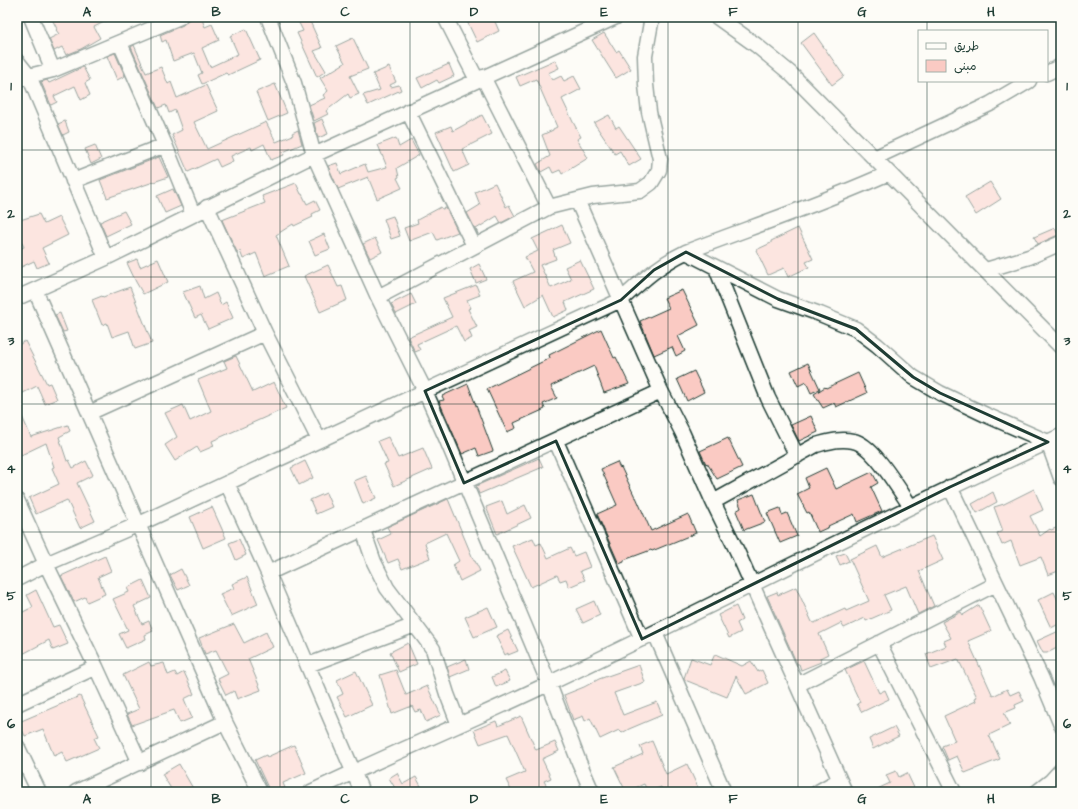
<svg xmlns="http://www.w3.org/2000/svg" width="1078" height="809" viewBox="0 0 1078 809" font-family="'Architects Daughter','Playpen Sans Arabic',sans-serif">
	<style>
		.building { fill: #facac3; stroke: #1f3d34 }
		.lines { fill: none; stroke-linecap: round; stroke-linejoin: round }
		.minor-casing { stroke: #1f3d34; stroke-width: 17 }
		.minor { stroke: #fdfcf7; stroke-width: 14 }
		.marked { fill: none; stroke: #1f3d34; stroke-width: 3; stroke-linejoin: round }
		.grid { fill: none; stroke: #1f3d34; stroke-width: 1; stroke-opacity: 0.55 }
		.neatline { fill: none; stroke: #1f3d34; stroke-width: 1.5 }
		.grid-label { font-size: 13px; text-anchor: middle; font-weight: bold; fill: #1f3d34 }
	</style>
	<rect width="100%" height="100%" fill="#fdfcf7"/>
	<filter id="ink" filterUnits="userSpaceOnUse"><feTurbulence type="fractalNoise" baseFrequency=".025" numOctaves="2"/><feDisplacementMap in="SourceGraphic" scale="8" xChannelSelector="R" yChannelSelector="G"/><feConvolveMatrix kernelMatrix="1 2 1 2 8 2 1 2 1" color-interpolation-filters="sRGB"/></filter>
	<g filter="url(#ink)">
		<path class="building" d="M51,17H114L94,27L100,38L81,49L66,55L62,47L54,51L49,39L59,34L56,30L57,29Z
			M195,17H201L205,27L212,24L219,40L202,48L210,67L238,54L230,36L246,29L260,60L228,75L226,73L202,84L198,75L202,73L194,53L173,61L166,40L162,42L160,35L183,25L188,20Z
			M296,17H308L322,48L314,51L326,71L317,77L297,33L303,31Z
			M465,17H493L499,31L477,42Z
			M604,33L616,52L619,50L631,69L616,78L592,40Z
			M814,33L844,76L832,85L801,43Z
			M353,38L368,69L350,76L359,94L350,98L348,94L326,111L328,114L314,121L309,105L325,98L323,95L328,91L320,78L345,63L336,46Z
			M134,45L146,73L161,67L168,84L171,82L177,98L206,85L218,111L194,122L207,149L266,122L276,142L293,135L292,133L298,130L302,144L283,152L284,155L271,160L264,144L252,150L251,147L231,156L233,161L220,167L216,159L188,172L172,135L182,130L175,110L169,113L166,105L158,108L131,47Z
			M115,53L125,76L117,80L107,56Z
			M555,60L559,68L548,73L553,80L561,76L564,81L574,76L581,89L562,99L573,122L581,137L577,139L588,158L562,174L560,170L553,173L550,167L541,172L537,164L550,156L542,135L553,130V129L557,127L536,79L520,86L516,77Z
			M449,64L454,76L439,83L437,80L422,88L417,78Z
			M83,67L90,80L85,83L90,95L81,100L75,86L54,96L57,102L51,105L41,82L47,80L49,83Z
			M389,67L396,82L390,85L391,87L399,85L401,90L368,105L363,95L380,90L373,74Z
			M275,84L287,113L268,121L256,92Z
			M482,115L492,134L462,149L469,165L454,172L436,132L451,126L453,131Z
			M609,115L616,128L619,126L641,159L629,166L620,151L615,154L594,123Z
			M322,119L328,134L318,138L314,123Z
			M65,121L69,132L63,135L58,124Z
			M396,138L399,147L411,140L419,155L397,168L399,177L397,178L402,188L377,199L368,177L338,189L328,166L337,163L341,174L365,164L368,172L387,167L378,145Z
			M95,145L101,159L91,164L85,149Z
			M159,157L168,177L107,198L100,180Z
			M990,182L1001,199L976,215L965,197Z
			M296,183L301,194H302L307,204L315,200L320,210L312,214L313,217L294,226L293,224L276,235L289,266L265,276L256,253L243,259L240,251L237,252L222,220L265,203L262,196Z
			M495,183L506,207L509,205L515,216L501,223L497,216L476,229L478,234L467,213L480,205L475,192Z
			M173,189L181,206L165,213L157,196Z
			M441,207L442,209L446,208L458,232L437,240L433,232L409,241L404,228L418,223L417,220Z
			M124,211L131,224L106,236L100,222Z
			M39,214L44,224L59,217L68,235L42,248L49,263L37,268L34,261L17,269V250L24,247L17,232V221Z
			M393,216L400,236L391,239L384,219Z
			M562,225L570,243L553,250L556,259L540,265L551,288L571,279L565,267L580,260L594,289L565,302L568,310L553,317L543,295L525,306L513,281L533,272L525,257L538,251L532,239Z
			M798,228L813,259L806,262L809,267L788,277L784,268L768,275L756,250L771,243V241Z
			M1055,228L1058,235L1038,244L1034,237Z
			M324,234L330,249L315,255L309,241Z
			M375,238L382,252L370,258L363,244Z
			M137,259L140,267L158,259L168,282L143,294L136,282L127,263Z
			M479,264L486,279L476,283L470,269Z
			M328,265L338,287L342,286L347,300L320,312L304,276Z
			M476,285L480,295L467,300L471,308L468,309L477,327L469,331L472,338L464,342L456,326L417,344L420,350L415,352L408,337L452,317L443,298Z
			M200,286L204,299L216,293L221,305L226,302L233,318L208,329L201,315L195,318L183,292Z
			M130,287L152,343L135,349L129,331L112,337L107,323L102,325L92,300L102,296L103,297Z
			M682,290L699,325L678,336L685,351L676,356L672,347L654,355L640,321L669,308L664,298Z
			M411,294L416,304L396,314L391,304Z
			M60,313L67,331L63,332L55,315Z
			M601,329L614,358L616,357L629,384L604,393L594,366L551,386L557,398L543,404L545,409L514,423L516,428L507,432L487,389L550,358L549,355Z
			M25,341L47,384L50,383L57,399L45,404L37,386L17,396V346Z
			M236,356L253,392L274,382L286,408L212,441L214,446L200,452L197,447L175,461L165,445L177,437L165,413L183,405L190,421L211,411L198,380L227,368L224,361Z
			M808,363L820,389L811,393L806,382L798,386L791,371Z
			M694,371L704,392L687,401L677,379Z
			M858,373L867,393L836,407L834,403L823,408L814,394L825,387L826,388Z
			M468,384L493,451L479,456L476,448L462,454L439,401L444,400L442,396Z
			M17,405L31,437L68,425L70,431L59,437L67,461L69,460L73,468L86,461L93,475L77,483L95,521L80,528L67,500L36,514L29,498L59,484L52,468L54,467L46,443L17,457Z
			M811,416L818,432L799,441L791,425Z
			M388,437L398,458L423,448L432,469L394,486L384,464L388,463L378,441Z
			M728,438L742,467L717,479L707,463L706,464L700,451Z
			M539,458L543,467L479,494L476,486Z
			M305,461L313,478L299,485L291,468Z
			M617,462L620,468L621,467L635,497H636L651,531L688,514L696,533L652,551L651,550L624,560V562L619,564L597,514L617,505L601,469Z
			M826,468L836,489L872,472L878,483L871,487L882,511L857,522L854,514L828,526L829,527L818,532L809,512L807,513L797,494L809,488L805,478Z
			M366,476L376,498L363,504L354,481Z
			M1034,489L1043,510L1030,516L1040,536L1050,529L1051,530L1061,526V570L1048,575L1041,557L1020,565L1011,541L1002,545L997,533L1003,531L994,507L1004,504Z
			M993,492L997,502L977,513L972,504Z
			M326,493L332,507L316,514L310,500Z
			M754,494L765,522L744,530L736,511L741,508L738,500Z
			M448,499L474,561H475L480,571L460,581L453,565L459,561L446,533L425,543L430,558L402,569L398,559L388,563L378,540L391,534L387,527Z
			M502,501L507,514L525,505L531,518L497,534L486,507Z
			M212,507L226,538L203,548L190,517Z
			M780,508L782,515L787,513L797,536L780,543L767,513Z
			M932,536L943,560L919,571L934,606L918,614L906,586L884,595L891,610L866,621L865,618L844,628L841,623L819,634L828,654L820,658L821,662L801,670L799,664H797L767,596L777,592L778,595L796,587L812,622L814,623L845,609L846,611L869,601L850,559L877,546L882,557Z
			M533,538L536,545L541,543L548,558L570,548L574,556L584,552L590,567L580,571L585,580L569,587L566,579L560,581L557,575L531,587L512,546Z
			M239,539L246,555L236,560L229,543Z
			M845,553L849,561L840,565L836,556Z
			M105,556L111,571L98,577L105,594L87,602L85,597L74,602L61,576Z
			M181,569L189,585L178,590L170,575Z
			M247,577L258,604L231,616L220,594L234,588L232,584Z
			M143,580L151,598L134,606L142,624L149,621L153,631L145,635L146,639L126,648L119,634L128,630L113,599L129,592L127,588Z
			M36,590L53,627L59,625L68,644L53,650L49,640L17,657V615L33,607L27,595Z
			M1054,592L1061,607V623L1051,628L1038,600Z
			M594,601L600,615L583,623L576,609Z
			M979,605L991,631L968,641L993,696L1007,689L1010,695L1019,691L1024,701L1015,705L1016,708L1004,713L1010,725L989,735L1000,759L965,773L957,756L948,760L942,746L955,741L944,716L976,701L975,698L977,697L958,659L931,669L926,654L946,646L944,641L951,638L942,622L961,612L963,615Z
			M736,606L742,620L737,623L741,632L729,638L718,615Z
			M488,607L497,627L474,637L465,617Z
			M234,624L244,643L266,632L273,647L248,659L261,690L237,699L234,691L226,695L218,679L228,674L216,650L205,654L199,638Z
			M508,630L518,651L508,655V653L505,655L496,636Z
			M1061,630V646L1047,653H1043L1037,641Z
			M408,643L417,664L399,672L390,652Z
			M715,654L742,666L751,661L758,672L762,670L768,683L746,694L736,676L727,697L685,680L684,678L691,658L710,665Z
			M466,659L469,669L450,677L447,667Z
			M864,661L879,693L885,690L889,699L862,712L857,704L860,702L845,670Z
			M149,662L151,666L164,663L168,675L175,672L177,676L184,672L194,694L184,699L192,718L180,723L174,710L132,725L127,714L139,709L123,675Z
			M639,665L645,682L614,693L623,715L657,702L662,715L629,729L622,733L619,730L600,739L590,718L585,721L583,716L573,720L564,695L584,687L599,679Z
			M396,670L406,695L427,686L441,715L426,722L421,710L415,712L412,706L392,714L380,675Z
			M356,671L372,705L347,717L337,697L343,694L337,680Z
			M505,671L510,681L496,687L492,677Z
			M80,696L99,736L94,738L99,748L67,762L62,752L54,756L43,729L25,736L19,722Z
			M521,716L536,750L555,742L559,751L542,759L551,778L544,781L550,792H512L506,780L525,772L508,734L480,744L474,730L496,721L498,726Z
			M894,727L899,736L873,749L869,739Z
			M652,741L666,774L687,764L700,792H663L661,787L648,792L644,784L626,792L614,767L643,754L640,746Z
			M294,745L306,773L283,783L285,788L275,792H270L255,760L266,755L267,757Z
			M179,764L195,792H173L162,774Z
			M896,771L899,777L907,773L916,792H871L890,783L886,775Z
			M397,773L403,784L416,777L421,786L417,788L419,792H387L395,788L389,778Z"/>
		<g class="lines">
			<defs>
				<path id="minor" d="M31,17L53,70
					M268,17L294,83L314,155L378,297L425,391L446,438L549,684L579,762L592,792
					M445,17L477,80
					M717,17L756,45L790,73L1061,347
					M120,43L165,145
					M17,61L29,76L106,258
					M1047,73L1061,66
					M483,77L549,207
					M17,79L53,70L180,17
					M408,111L474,246
					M874,158L990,104L1029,81
					M73,181L165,145L193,214
					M577,200L661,391L682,432L713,502L737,551L845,792
					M207,207L265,333L319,440
					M686,252L778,299L820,314L856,329L877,345L913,377L940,393L986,415L1048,442L1061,478
					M716,268L768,398L797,456
					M986,270L1029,257L1061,243
					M35,290L225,722L260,792
					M378,297L549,207L593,196L640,191L651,183L659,170L660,159L649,112L646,85L645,56L652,17
					M17,298L106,258L314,155L616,17
					M89,413L265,333
					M556,441L642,639
					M227,483L268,573L362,792
					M950,487L1041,677L1061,725
					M17,500L46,564L96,667L140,763
					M713,502L816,445C828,442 840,438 853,441C873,444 899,490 911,507
					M363,530L374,562L387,588L433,649L447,694L459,725
					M268,573L661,391
					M17,579L46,564L139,524L621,300C642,281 660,264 686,252C754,226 823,203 889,173
					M655,633L724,792
					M879,643L954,792
					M308,665L415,625
					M797,685L996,584
					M17,704L96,667
					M17,746L39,792
					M76,792L225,722
					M311,792C390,754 471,721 550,683C721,602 889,514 1061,436
					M818,792L839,780
					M1037,792L1051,781L1061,770"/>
			</defs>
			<use href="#minor" class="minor-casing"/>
			<use href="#minor" class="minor"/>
		</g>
	</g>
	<path d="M0 0H1078V809H0ZM686,252L778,299L856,329L913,377L940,393L1048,442L950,487L642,639L556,441L464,483L425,391L621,300L654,270Z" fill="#fdfcf7" fill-opacity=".55" fill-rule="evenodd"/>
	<path class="marked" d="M686,252L778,299L856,329L913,377L940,393L1048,442L950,487L642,639L556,441L464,483L425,391L621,300L654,270Z"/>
	<path class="grid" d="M151,17V792M280,17V792M410,17V792M539,17V792M668,17V792M798,17V792M927,17V31M927,81V792M17,150H1061M17,277H1061M17,404H1061M17,532H1061M17,660H1061"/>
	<rect width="1078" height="809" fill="none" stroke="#fdfcf7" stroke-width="44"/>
	<rect x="918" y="30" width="130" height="52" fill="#fdfcf7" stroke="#a4b0a9"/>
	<rect x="926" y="43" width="20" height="6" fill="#fdfcf7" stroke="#a4b0a9"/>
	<text x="954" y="50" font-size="12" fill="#1f3d34">طريق</text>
	<rect x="926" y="60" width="20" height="12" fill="#facac3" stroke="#a4b0a9"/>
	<text x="954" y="70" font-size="12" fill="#1f3d34">مبنى</text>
	<rect x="22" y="22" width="1034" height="765" class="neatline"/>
	<g class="grid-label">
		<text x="87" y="16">A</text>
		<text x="216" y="16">B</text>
		<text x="345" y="16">C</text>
		<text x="474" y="16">D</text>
		<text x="604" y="16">E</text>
		<text x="733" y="16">F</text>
		<text x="862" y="16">G</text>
		<text x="991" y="16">H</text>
		<text x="11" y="90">1</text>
		<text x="1067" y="90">1</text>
		<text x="11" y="218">2</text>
		<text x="1067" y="218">2</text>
		<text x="11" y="345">3</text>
		<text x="1067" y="345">3</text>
		<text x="11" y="473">4</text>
		<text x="1067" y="473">4</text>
		<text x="11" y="600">5</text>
		<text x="1067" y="600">5</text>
		<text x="11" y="728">6</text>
		<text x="1067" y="728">6</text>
		<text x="87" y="803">A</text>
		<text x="216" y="803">B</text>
		<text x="345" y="803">C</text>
		<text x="474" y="803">D</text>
		<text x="604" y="803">E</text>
		<text x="733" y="803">F</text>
		<text x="862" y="803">G</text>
		<text x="991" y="803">H</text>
	</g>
</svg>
